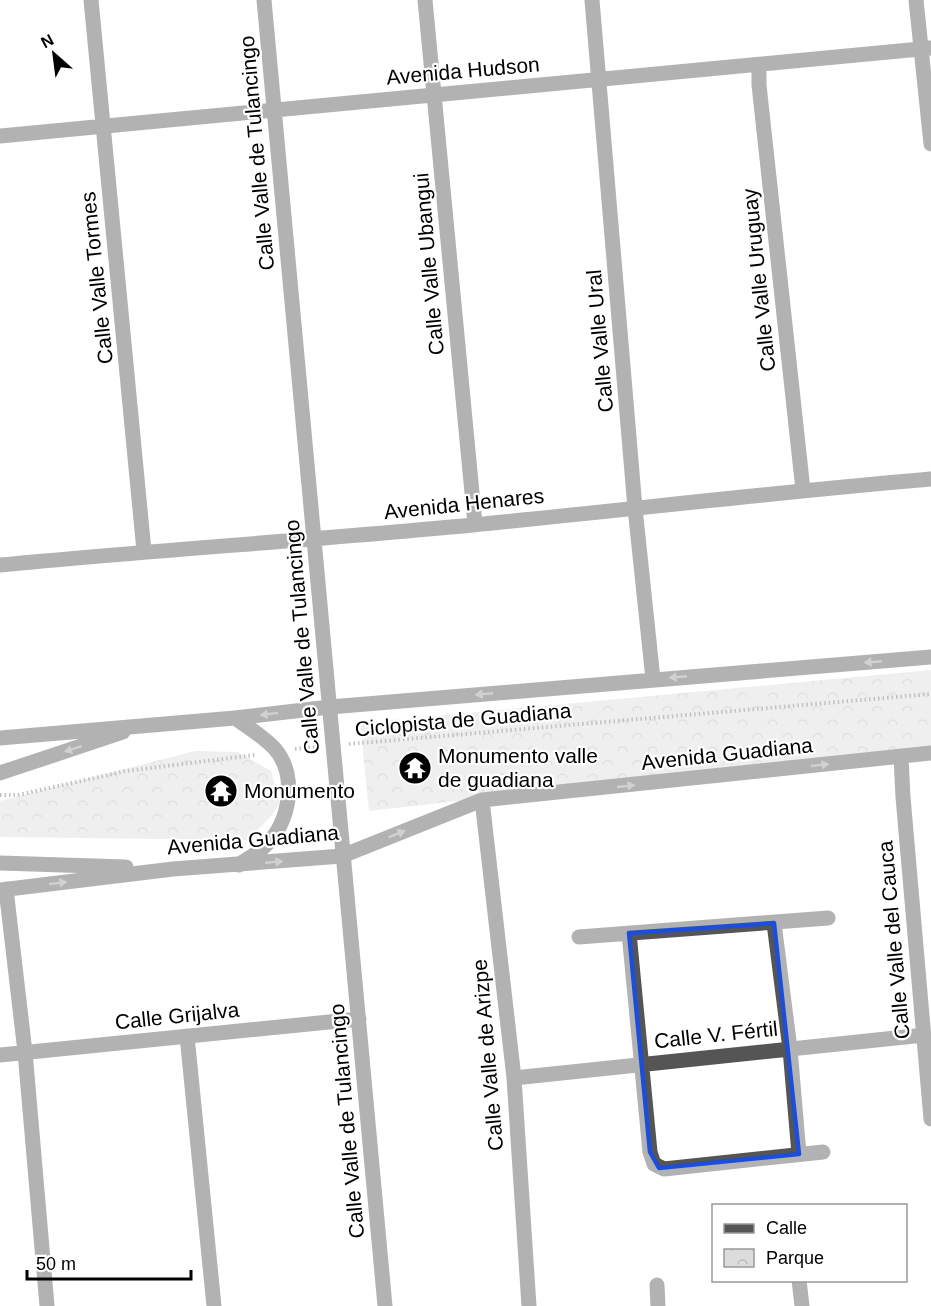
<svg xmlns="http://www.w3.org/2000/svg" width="931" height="1306" viewBox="0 0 931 1306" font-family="Helvetica,sans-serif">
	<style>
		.park { fill: url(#park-crowns) }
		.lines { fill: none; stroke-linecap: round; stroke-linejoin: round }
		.path { stroke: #777; stroke-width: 4; stroke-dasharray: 1.5 3; stroke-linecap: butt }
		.minor { stroke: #555; stroke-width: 15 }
		.oneway { fill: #999 }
		.marked { fill: none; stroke: #1d4ed8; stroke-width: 4.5; stroke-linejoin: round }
		.labels { text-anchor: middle; stroke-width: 4.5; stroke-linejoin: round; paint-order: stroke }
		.street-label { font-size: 21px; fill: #000; stroke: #fff }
		.poi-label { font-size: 21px; fill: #000; stroke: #fff; text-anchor: start }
	</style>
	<defs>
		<pattern id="park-crowns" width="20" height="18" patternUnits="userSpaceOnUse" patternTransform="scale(1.5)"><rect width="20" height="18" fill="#dcdcdc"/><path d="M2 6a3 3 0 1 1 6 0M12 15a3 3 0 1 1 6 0" fill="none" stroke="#bbb"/></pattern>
	</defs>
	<rect width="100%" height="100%" fill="#fff"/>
	<path class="park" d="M931,670V747L369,811L360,723Z
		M195,751L238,752L271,771L280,803L272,815L248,840L0,837V801Z"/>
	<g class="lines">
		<path class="path" d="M349,744L931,694
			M295,749L318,747
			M0,795H18L126,771L255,755"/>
		<path class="minor" d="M91,0L144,551
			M264,0L385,1306
			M425,0L475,524
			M592,0L635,508L653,679
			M916,0L931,144
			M759,65V85L803,490
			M0,136L931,48
			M0,565C157,550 315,540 473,525C626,510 778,492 931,479
			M235,718C248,727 264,737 275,749C298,776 290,823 265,846C258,853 247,859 239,865
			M0,738L235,718L330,707L931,657
			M901,757L903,797L931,1119
			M0,773L123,732
			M482,800L514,1078L529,1306
			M0,863L126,867
			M6,889L25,1052L47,1306
			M0,890L173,869L342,856L482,800L931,753
			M774,923L790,1049L799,1154
			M629,933L650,1152L654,1164L664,1169L823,1152
			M579,937L828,918
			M187,1036L214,1306
			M0,1055L359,1019
			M514,1078L924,1035
			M799,1280L802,1306
			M657,1285L658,1306"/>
	</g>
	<defs><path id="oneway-solid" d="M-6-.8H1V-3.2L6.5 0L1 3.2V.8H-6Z" transform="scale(1.5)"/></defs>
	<g class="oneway">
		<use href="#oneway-solid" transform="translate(873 662) rotate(175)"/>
		<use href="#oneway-solid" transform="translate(678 677) rotate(175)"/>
		<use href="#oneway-solid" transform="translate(484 694) rotate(175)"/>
		<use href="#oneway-solid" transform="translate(269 714) rotate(173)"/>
		<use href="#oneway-solid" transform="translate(73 749) rotate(162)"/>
		<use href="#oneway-solid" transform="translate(820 765) rotate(-6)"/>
		<use href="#oneway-solid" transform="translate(626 786) rotate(-6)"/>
		<use href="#oneway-solid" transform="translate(397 834) rotate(-22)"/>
		<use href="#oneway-solid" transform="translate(274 862) rotate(-5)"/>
		<use href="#oneway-solid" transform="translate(58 883) rotate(-7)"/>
	</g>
	<path d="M0 0H931V1306H0ZM774,923L799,1154L659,1168L650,1152L629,933Z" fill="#fff" fill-opacity=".55" fill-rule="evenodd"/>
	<path class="marked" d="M774,923L799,1154L659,1168L650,1152L629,933Z"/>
	<defs>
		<symbol id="temple-disc" viewBox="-11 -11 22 22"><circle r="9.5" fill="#000" stroke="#fff"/><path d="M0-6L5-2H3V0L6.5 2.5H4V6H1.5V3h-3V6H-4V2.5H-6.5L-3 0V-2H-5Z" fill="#fff"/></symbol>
	</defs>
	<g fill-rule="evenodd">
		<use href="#temple-disc" x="396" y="749" width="38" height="38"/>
		<use href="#temple-disc" x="202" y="772" width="38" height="38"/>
	</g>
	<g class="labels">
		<g class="street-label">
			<text transform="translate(463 71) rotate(-5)" y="7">Avenida Hudson</text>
			<text transform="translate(257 153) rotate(-95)" y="7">Calle Valle de Tulancingo</text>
			<text transform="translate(429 264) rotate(-95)" y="7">Calle Valle Ubangui</text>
			<text transform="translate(97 278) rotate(-96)" y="7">Calle Valle Tormes</text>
			<text transform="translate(759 280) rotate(-96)" y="7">Calle Valle Uruguay</text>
			<text transform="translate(600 341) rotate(-95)" y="7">Calle Valle Ural</text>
			<text transform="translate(464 504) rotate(-6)" y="7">Avenida Henares</text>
			<text transform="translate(302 637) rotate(-95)" y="7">Calle Valle de Tulancingo</text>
			<text transform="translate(463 720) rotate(-5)" y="7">Ciclopista de Guadiana</text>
			<text transform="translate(727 754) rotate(-6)" y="7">Avenida Guadiana</text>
			<text transform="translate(253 840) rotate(-5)" y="7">Avenida Guadiana</text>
			<text transform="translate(894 940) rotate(-95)" y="7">Calle Valle del Cauca</text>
			<text transform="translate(177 1016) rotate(-6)" y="7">Calle Grijalva</text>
			<text transform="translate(716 1035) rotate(-6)" y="7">Calle V. Fértil</text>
			<text transform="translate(488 1055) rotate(-95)" y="7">Calle Valle de Arizpe</text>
			<text transform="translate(347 1121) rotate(-95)" y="7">Calle Valle de Tulancingo</text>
		</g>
		<g class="poi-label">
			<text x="438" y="763">Monumento valle<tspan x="438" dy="24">de guadiana</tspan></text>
			<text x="244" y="798">Monumento</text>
		</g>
	</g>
	<rect x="712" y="1204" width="195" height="78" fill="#ffffff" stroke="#999999" stroke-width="1.5"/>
	<rect x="724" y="1224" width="30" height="9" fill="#555555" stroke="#999999" stroke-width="1.5"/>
	<text x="766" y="1234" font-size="18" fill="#000000">Calle</text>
	<rect x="724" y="1249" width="30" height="18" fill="url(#park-crowns)" stroke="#999999" stroke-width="1.5"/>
	<text x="766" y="1264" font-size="18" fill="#000000">Parque</text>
	<g transform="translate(54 54) rotate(332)" stroke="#ffffff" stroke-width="4.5" paint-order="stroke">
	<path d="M0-4.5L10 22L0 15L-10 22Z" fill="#000000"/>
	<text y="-9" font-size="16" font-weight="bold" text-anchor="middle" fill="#000000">N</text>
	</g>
	<path d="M27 1270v9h164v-9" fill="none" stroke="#000000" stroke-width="3"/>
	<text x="36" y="1270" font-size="18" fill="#000000" stroke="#ffffff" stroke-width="4.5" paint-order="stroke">50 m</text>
</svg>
